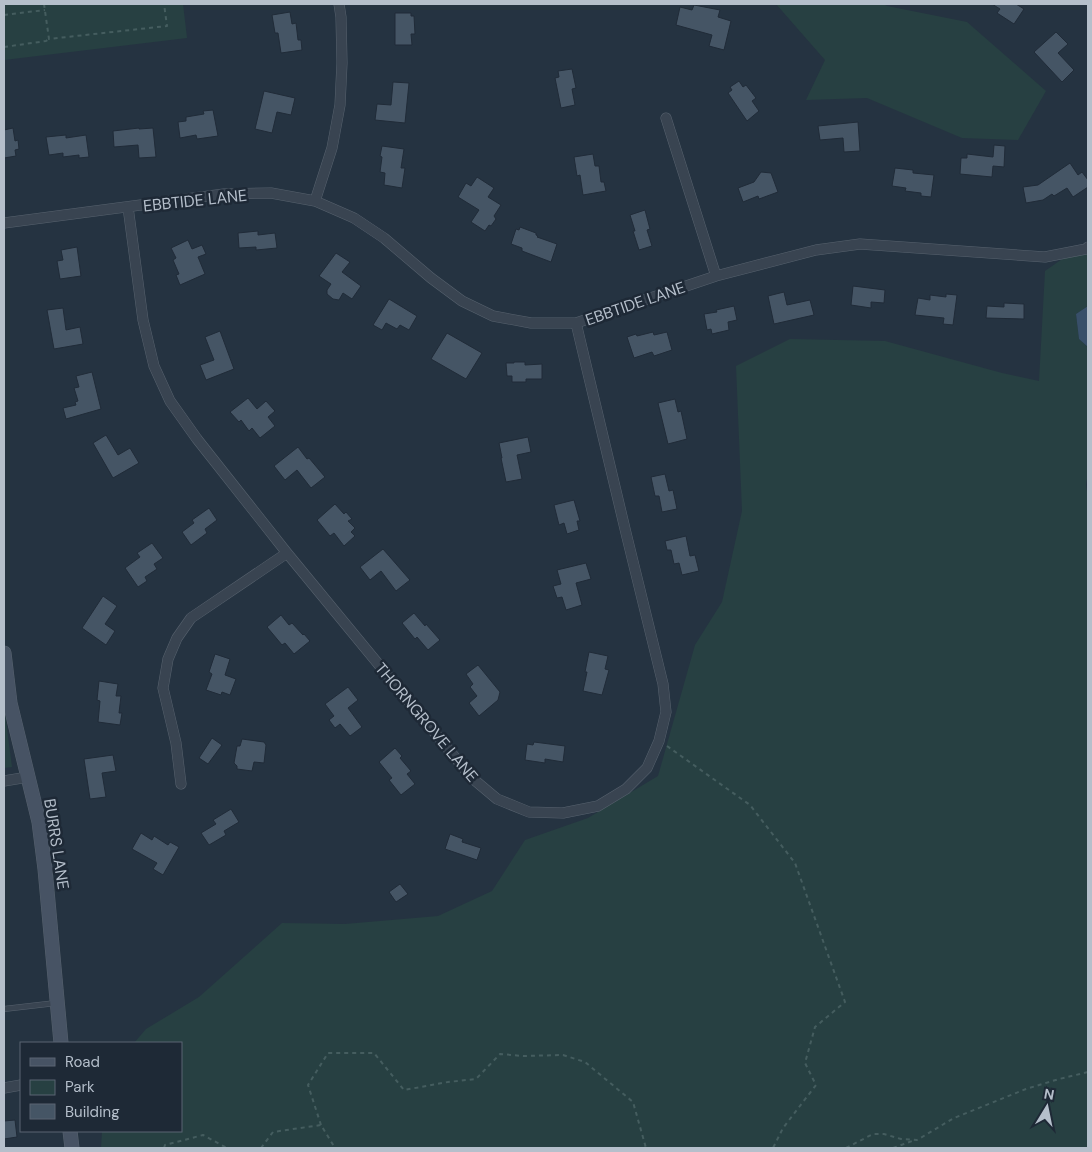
<svg xmlns="http://www.w3.org/2000/svg" width="1092" height="1152" viewBox="0 0 1092 1152" font-family="'DM Sans',sans-serif">
	<style>
		.green { fill: #274042 }
		.water { fill: #384f69 }
		.building { fill: #455565; stroke: #202b38 }
		.lines { fill: none; stroke-linecap: round; stroke-linejoin: round }
		.lane-casing { stroke: #57626e; stroke-width: 6 }
		.street-casing { stroke: #57626e; stroke-width: 11 }
		.secondary-casing { stroke: #57626e; stroke-width: 15 }
		.path { stroke: #455d5f; stroke-width: 2; stroke-dasharray: 4 4; stroke-linecap: butt }
		.lane { stroke: #394451; stroke-width: 5 }
		.street { stroke: #394451; stroke-width: 10 }
		.secondary { stroke: #475364; stroke-width: 14 }
		.labels { text-anchor: middle; stroke-width: 5; stroke-linejoin: round; paint-order: stroke }
		.street-label { font-size: 16px; fill: #b5bfcb; stroke: #1e2936 }
	</style>
	<rect width="100%" height="100%" fill="#253341"/>
	<path class="green" d="M4,4H183L187,38L4,60Z
		M776,4H883L887,6L967,22L1046,91L1018,140L962,138L867,98L806,100L825,60Z
		M1088,241V306L1076,314L1079,339L1088,347V473L1086,485L1088,498V1148H101L102,1131H181V1043H134L146,1029L199,997L282,923L345,924L438,916L492,891L525,840L588,818L658,776L695,645L722,602L742,511L736,366L790,339L885,341L1002,373L1039,381L1045,271Z
		M4,706L12,767L4,768Z"/>
	<path class="water" d="M1088,306V347L1079,339L1076,314Z"/>
	<path class="building" d="M992,4H1016L1024,9L1014,24L997,13L1000,9Z
		M694,5L720,10L718,17L731,21L724,50L709,46L712,35L676,25L680,7L692,10Z
		M290,12L292,24L296,23L298,40H301L302,50L281,53L278,33H275L272,15Z
		M395,13H411V16H414L415,34H411L412,45H395Z
		M1056,32L1068,44L1058,53L1074,70L1062,82L1034,52Z
		M572,69L576,88L572,89L575,105L561,108L555,78L559,77L558,71Z
		M739,81L743,87L746,85L756,98L752,101L759,111L747,121L728,93L732,90L730,87Z
		M393,82L409,83L405,123L375,120L377,104L391,105Z
		M264,91L295,98L291,115L277,112L272,133L255,129Z
		M213,110L218,136L197,139L196,135L180,138L178,122L186,121V117L204,114L203,111Z
		M858,122L860,151L844,152L843,138L820,140L818,126Z
		M13,128L15,141L18,140L19,149L15,150L16,156L4,158V130Z
		M139,128V129L153,128L156,157L139,158L138,145L114,147L113,131Z
		M66,135V138L86,135L89,157L79,158V155L63,157V153L49,155L46,137Z
		M994,145L1005,146L1004,167L993,166L992,177L960,174L961,158H967V154L993,157Z
		M382,146L404,149L401,168H405L402,188L384,185L385,173L380,172L382,157L380,156Z
		M593,154L595,166H599L601,182H604L606,191L583,195L580,175L577,176L574,157Z
		M1070,163L1078,175L1082,172L1088,180V187L1073,197L1067,188L1054,196L1052,194L1043,200L1026,203L1023,187L1038,185Z
		M895,168L913,170V173L934,175L931,197L921,196V193L905,191L906,188L892,186Z
		M761,172L771,173L778,192L759,199L758,196L743,202L738,188L754,182Z
		M477,177L494,188L488,197L501,205L494,216L496,219L491,226L489,225L485,231L471,222L479,210L458,197L466,183L471,186Z
		M645,210L650,229L647,230L652,246L639,250L633,231H635L630,215Z
		M520,227L536,233V235L538,236L537,237L557,244L551,262L522,251V248L511,244L516,229L519,230Z
		M258,231V235L275,233L277,248L256,250V247L239,248L238,233Z
		M188,240L192,249L202,245L206,254L198,257L205,274L180,285L176,275L179,274L173,260L176,258L171,248Z
		M77,247L81,276L60,279L57,261L63,260L61,250Z
		M336,253L350,262L342,272L361,286L352,299L343,293L339,300L333,299L327,294V290L331,284L319,276Z
		M853,286L885,290L884,303L871,302V308L851,305Z
		M784,292L787,305L810,300L814,315L774,324L768,296Z
		M946,294L957,295L953,325L943,324L944,318L915,315L918,298L930,300V295L946,297Z
		M389,299L417,316L409,330L400,325L397,329L386,323L382,330L373,325Z
		M1004,303L1024,304V319L986,318L987,306L1004,307Z
		M734,306L737,320L728,322L729,330L712,334L711,329L707,330L704,314L717,312L716,310Z
		M63,308L66,330L80,327L83,344L54,349L47,310Z
		M220,331L234,369L206,380L200,365L214,360L205,337Z
		M653,332L654,335L667,332L672,350L654,356L652,352L634,358L627,337L636,334L637,336Z
		M447,333L482,353L466,379L431,359Z
		M514,362H525V365L542,364V379H526V382H512V376H507L506,363H514Z
		M92,372L101,409L66,419L63,408L76,405L75,402L78,401L74,388L79,387L76,376Z
		M248,398L257,409L266,401L275,411L268,417L275,426L260,438L252,428L249,431L241,420L239,422L230,412Z
		M675,399L678,412L681,411L687,439L668,444L658,403Z
		M106,435L118,455L130,448L139,463L113,478L93,443Z
		M528,437L531,452L517,455L522,479L506,482L501,458H502L499,443Z
		M298,447L307,459L309,458L325,477L311,488L297,470L285,480L274,466Z
		M665,474L669,491L673,490L677,509L662,512L659,496H655L651,477Z
		M574,500L580,521H577L579,530L567,534L564,523L559,525L554,505Z
		M335,504L344,514L346,512L352,519L348,521L355,528L351,532L355,536L344,546L334,533L330,536L317,520Z
		M209,508L217,520L205,529L207,533L191,545L182,532L194,523L192,520Z
		M686,536L690,556L695,555L699,571L682,575L679,563L674,564L671,550H667L665,541Z
		M152,543L163,558L154,564L157,569L145,577L147,581L138,587L125,568L140,557L137,553Z
		M383,549L410,580L396,591L381,571L370,580L360,567Z
		M586,563L591,579L576,583L582,605L566,610L562,597L557,598L553,586L561,584L557,570Z
		M103,596L117,606L105,624L115,631L106,645L82,628Z
		M414,613L425,626L426,624L440,640L428,650L417,637L415,639L402,623Z
		M281,615L289,625L292,623L303,635L304,634L310,641L294,654L285,643L282,645L267,627Z
		M589,652L608,656L605,669L609,670L602,695L583,691L587,672H585Z
		M215,654L230,659L225,675L236,679L230,695L222,692L221,695L206,690L212,674L209,672Z
		M478,665L500,692L498,700L479,716L469,703L477,696L470,687L473,684L466,674Z
		M99,681L118,684L116,696H121L119,713H122L120,725L98,722L100,701L97,700Z
		M348,687L358,700L348,708L362,727L350,736L340,724L335,728L329,720L334,716L325,704Z
		M212,738L222,745L208,764L199,758Z
		M242,739L264,742L266,745L264,763L254,762L252,771L237,769V766L234,763L237,746H240Z
		M534,742L565,746L563,762L545,759V763L525,760L527,744L533,745Z
		M395,748L402,756L400,758L411,771L407,774L415,784L401,795L389,780L392,778L379,762Z
		M113,755L116,771L102,773L106,797L90,799L84,759Z
		M231,809L239,822L224,831L226,835L209,845L201,833L216,824L213,820Z
		M141,833L152,840L154,836L168,845L170,842L179,847L163,875L153,869L157,863L132,849Z
		M450,834L463,839L462,842L481,848L477,860L445,849Z
		M400,884L408,894L396,902L389,892Z
		M15,1120L17,1137L4,1139V1121Z"/>
	<g class="lines">
		<defs>
			<path id="lane" d="M4,1009L56,1003"/>
			<path id="street" d="M666,118L716,276
				M315,201L332,148L340,105L342,63L341,17L339,4
				M128,207L143,320L154,366L170,401L197,439L287,553L472,778L497,799L529,812L563,813L598,806L626,789L647,768L659,741L666,712L663,684L626,533L576,323
				M4,223L224,194L271,193L315,201L354,218L384,238L431,278L462,301L493,316L531,323H576L716,276L816,250L860,244L1045,257L1086,249L1088,247
				M4,781L28,777
				M181,784L176,743L163,688L168,659L177,638L191,618L287,553
				M4,1088L21,1085"/>
			<path id="secondary" d="M4,653L10,703L39,822L45,869L61,1043
				M70,1131L72,1148"/>
		</defs>
		<use href="#lane" class="lane-casing"/>
		<use href="#street" class="street-casing"/>
		<use href="#secondary" class="secondary-casing"/>
		<path class="path" d="M44,4L49,39L167,26L164,4
			M4,15L45,10
			M4,47L46,41L49,39
			M667,746L750,805L795,863L845,1002L815,1027L805,1063L816,1085L783,1128L773,1148
			M321,1125L308,1085L328,1053H374L404,1090L448,1082L476,1079L500,1054L523,1056L563,1055L585,1062L633,1102L646,1148
			M164,1148L165,1145L203,1135L227,1148
			M261,1148L273,1132L321,1125L335,1148
			M846,1148L873,1134H884L901,1139L917,1140L954,1118L1026,1089L1059,1079L1088,1072
			M893,1148L915,1140"/>
		<use href="#lane" class="lane"/>
		<use href="#street" class="street"/>
		<use href="#secondary" class="secondary"/>
	</g>
	<g class="labels">
		<g class="street-label">
			<text transform="translate(195 200) rotate(-6)" y="6">EBBTIDE LANE</text>
			<text transform="translate(635 303) rotate(-19)" y="6">EBBTIDE LANE</text>
			<text transform="translate(427 722) rotate(50)" y="6">THORNGROVE LANE</text>
			<text transform="translate(57 844) rotate(81)" y="6">BURRS LANE</text>
		</g>
	</g>
	<rect width="1092" height="1152" fill="none" stroke="#b5bfcb" stroke-width="10"/>
	<rect x="20" y="1042" width="162" height="90" fill="#1e2936" stroke="#5a6572"/>
	<rect x="30" y="1058" width="25" height="8" fill="#475364" stroke="#5a6572"/>
	<text x="65" y="1067" font-size="15" fill="#b5bfcb">Road</text>
	<rect x="30" y="1080" width="25" height="15" fill="#274042" stroke="#5a6572"/>
	<text x="65" y="1092" font-size="15" fill="#b5bfcb">Park</text>
	<rect x="30" y="1104" width="25" height="15" fill="#455565" stroke="#5a6572"/>
	<text x="65" y="1117" font-size="15" fill="#b5bfcb">Building</text>
	<g transform="translate(1047 1107) rotate(10)" stroke="#1e2936" stroke-width="4" paint-order="stroke">
	<path d="M0-4L9 19L0 12L-9 19Z" fill="#b5bfcb"/>
	<text y="-8" font-size="14" font-weight="bold" text-anchor="middle" fill="#b5bfcb">N</text>
	</g>
</svg>
